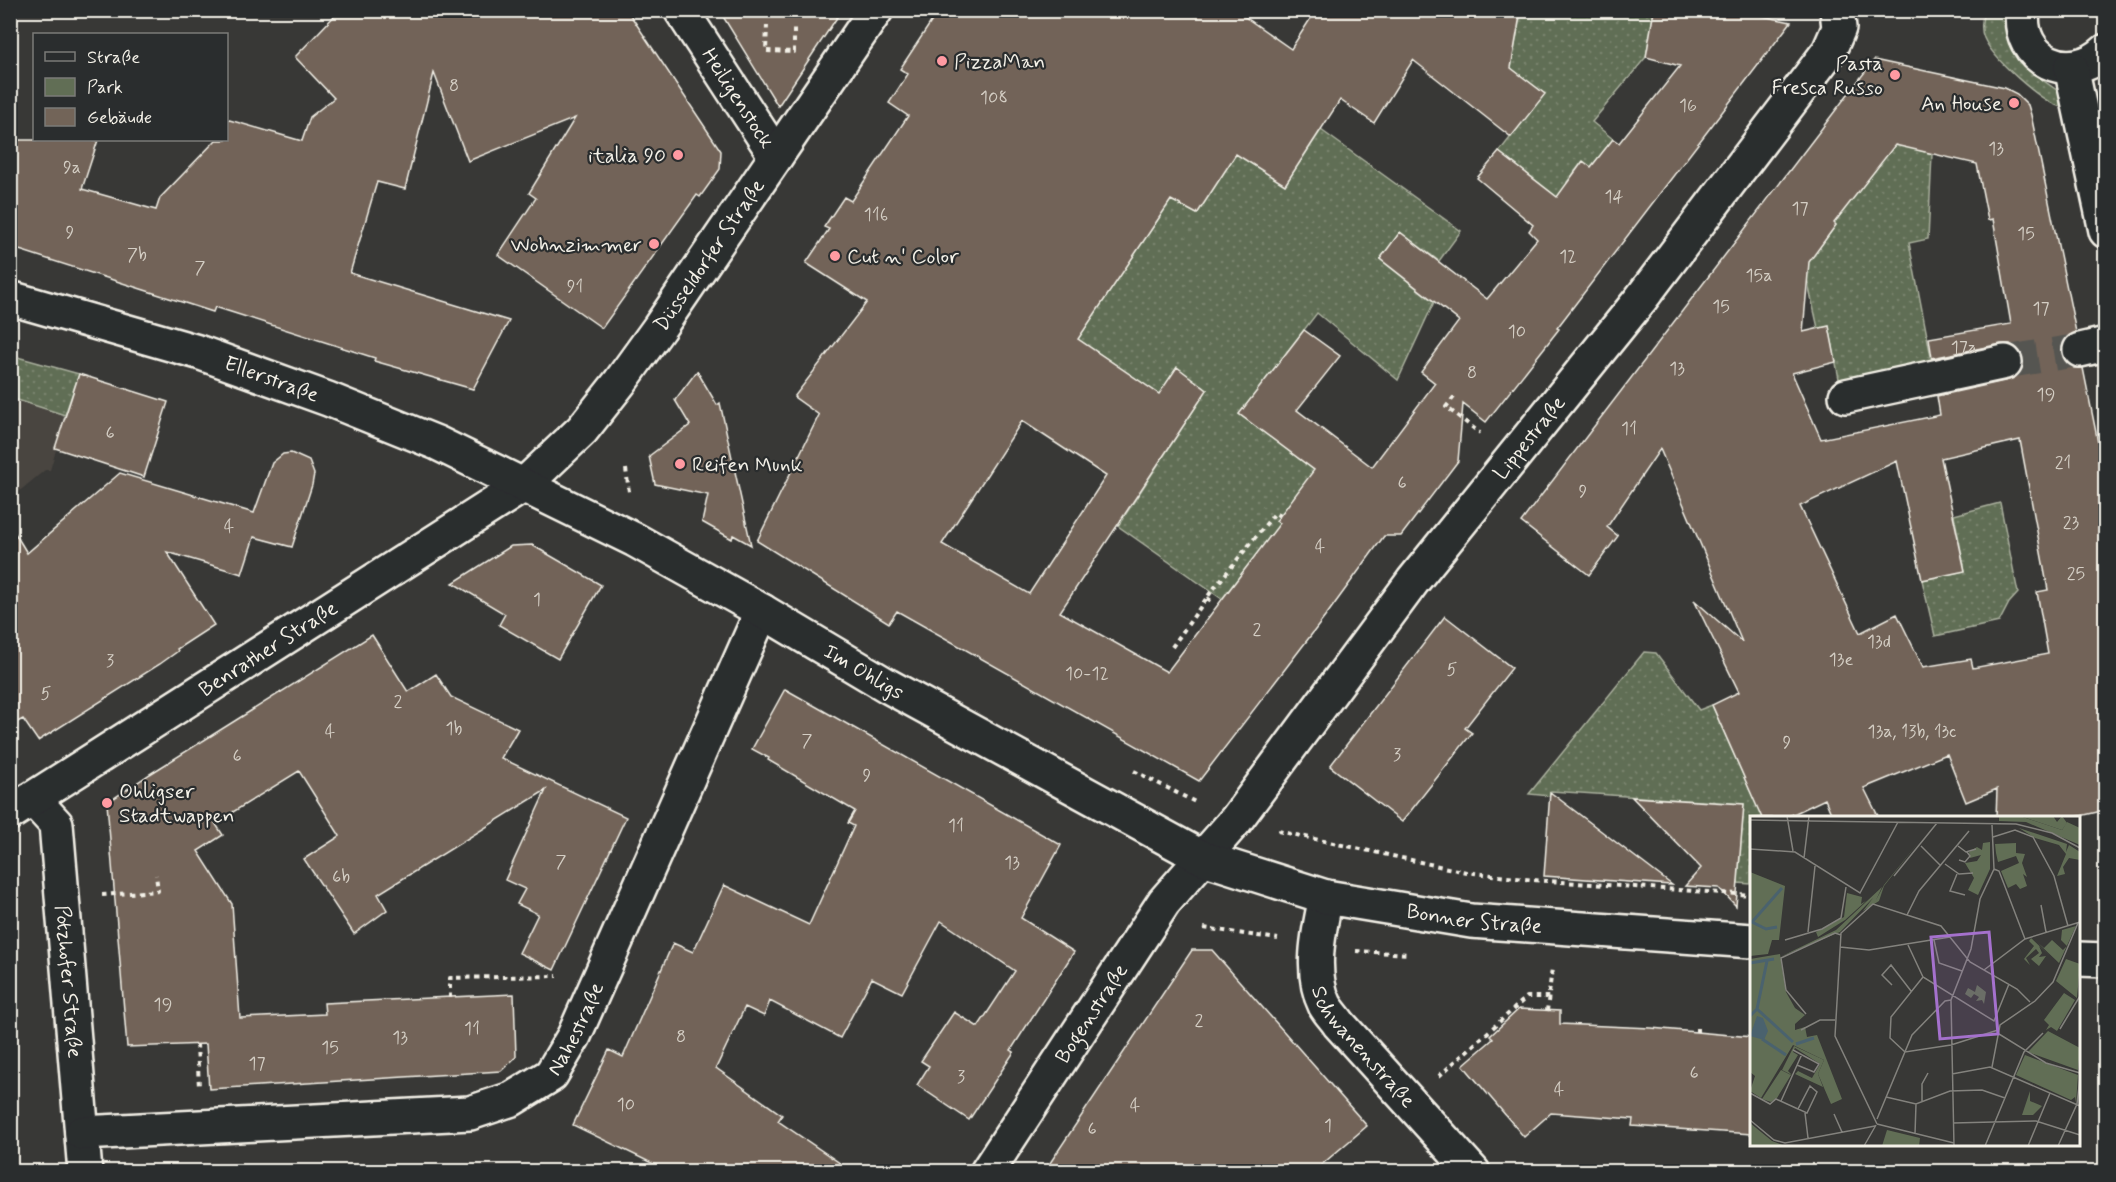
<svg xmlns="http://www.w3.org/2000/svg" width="2116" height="1182" viewBox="0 0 2116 1182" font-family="Mynerve,sans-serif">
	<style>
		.built { fill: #494540 }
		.green { fill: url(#green-dots); stroke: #aab09e; stroke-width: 1.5 }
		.building { fill: #726458; stroke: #f4f1e8; stroke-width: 1.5; fill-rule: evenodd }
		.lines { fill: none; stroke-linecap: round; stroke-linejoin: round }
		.minor-tunnel { stroke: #545451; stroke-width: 33; stroke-dasharray: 33 16; stroke-linecap: butt }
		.minor-casing { stroke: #f4f1e8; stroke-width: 38 }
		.major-casing { stroke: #f4f1e8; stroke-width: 38 }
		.path { stroke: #f4f1e8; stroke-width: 4; stroke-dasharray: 4.5 4.5; stroke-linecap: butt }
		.minor { stroke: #2a2d2e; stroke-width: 33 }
		.major { stroke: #2a2d2e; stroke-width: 33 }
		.poi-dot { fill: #ff9aa2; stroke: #2a2d2e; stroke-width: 2 }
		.labels { text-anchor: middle; stroke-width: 4.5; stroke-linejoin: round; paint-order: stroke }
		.number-label { font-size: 18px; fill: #d4cec4 }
		.poi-label { font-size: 21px; fill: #f4f1e8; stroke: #2a2d2e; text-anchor: start }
		.street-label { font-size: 21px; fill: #f4f1e8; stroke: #2a2d2e }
		.inset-river { fill: none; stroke: #4a626e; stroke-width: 3 }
		.inset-road { fill: none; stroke: #83827d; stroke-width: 1.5 }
		.view { fill: #a571cd; fill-opacity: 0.15; stroke: #a571cd; stroke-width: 3 }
		.inset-edge { fill: none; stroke: #f4f1e8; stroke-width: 3 }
	</style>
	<defs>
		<pattern id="green-dots" width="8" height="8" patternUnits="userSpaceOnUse" patternTransform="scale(1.5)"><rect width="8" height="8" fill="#616e55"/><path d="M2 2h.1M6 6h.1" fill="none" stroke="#78836d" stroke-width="1.8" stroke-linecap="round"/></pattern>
	</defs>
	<rect width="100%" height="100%" fill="#383836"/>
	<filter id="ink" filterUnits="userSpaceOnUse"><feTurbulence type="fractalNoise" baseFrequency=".0167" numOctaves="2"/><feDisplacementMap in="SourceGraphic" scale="12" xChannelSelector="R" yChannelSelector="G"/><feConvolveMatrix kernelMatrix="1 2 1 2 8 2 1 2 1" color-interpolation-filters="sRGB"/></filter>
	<g filter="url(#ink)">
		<path class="built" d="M11,355L79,374L50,470H45L11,498Z"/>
		<path class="green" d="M1521,11H1654L1646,57L1592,122L1613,139L1591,167L1582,162L1567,182L1565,203L1499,152L1544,94L1511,68Z
			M1984,11H2011L2017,50L2034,74L2058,91L2061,107C2040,101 1993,59 1984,38C1980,29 1982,20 1984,11Z
			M1321,130L1461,231L1439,261L1400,232L1380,259L1434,302L1398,380L1317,313L1239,414L1318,473L1276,521L1280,524L1222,599L1118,526L1207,390L1177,368L1159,394L1078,339L1171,200L1197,214L1236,154L1285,185Z
			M1895,143L1932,154L1928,239L1909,243L1933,367L1840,384L1829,327L1818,328L1807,279L1798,261L1819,248L1836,225L1829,220Z
			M10,355L79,374L65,415L11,398Z
			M2000,503L2018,593L2009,603L1999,622L1935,636L1922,580L1965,571L1954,515Z
			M1644,652L1656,653L1699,710L1712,705L1753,797L1766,817L1752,818L1751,884L1738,883L1744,804L1551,791L1550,796L1529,794Z"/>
		<path class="building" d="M340,10H627L721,151L720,169L700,197L697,195L602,328L498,255L536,198L529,193L575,118L468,161L434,73L405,189L377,182L350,273L509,321L473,389L374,361L375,358L215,307L213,312L10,247V140H98L82,189L156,210L160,198L216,140H226V119L302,141L310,117L334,98L295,57Z
			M719,10H842L778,106Z
			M939,10H1235L1291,49L1316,10H1521L1511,68L1545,94L1511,137L1413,60L1374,123L1340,100L1285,185L1236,154L1197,214L1171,200L1078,339L1159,394L1177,367L1207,390L1060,612L1167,672L1280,523L1276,521L1314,470L1239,414L1304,330L1340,356L1297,410L1372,467L1435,383L1421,372L1459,321L1380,259L1400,232L1487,299L1537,239L1529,231L1533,225L1477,178L1499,152L1557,197L1583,161L1591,167L1613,139L1619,143L1680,66L1646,57L1654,10H1735L1791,22L1557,328L1559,329L1486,422L1463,404L1458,461L1401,536H1384L1325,617L1199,781L897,611L889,623L757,541L819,415L794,397L867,302L806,263L829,229L824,227L844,197L851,201L908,116L889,103L908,74L900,69ZM1022,421L1106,476L1029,594L942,544Z
			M1874,60L2005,88L2017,94L2028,105L2031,115L2076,332L2067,337L2062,345V354L2067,363L2074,368H2083L2106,482V810L2072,818H1996L1997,789L1966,802L1947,754L1864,788L1879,818H1833L1825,799L1785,818H1762L1712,705L1739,692L1694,600L1742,642L1660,449L1607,527L1618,536L1589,575L1521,522ZM1895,145L1977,164L1988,220L1993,219L2011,324L1929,338L1932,358L2001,344H2010L2019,350L2023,358V367L2018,375L2009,380L1937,396L1940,415L1821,439L1792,373L1836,362L1829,326L1803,332L1809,262L1836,225L1834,223ZM2020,440L2048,590L2037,592L2048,654L1973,668L1971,659L1923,667L1897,614L1860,633L1800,506L1897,461L1922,580L1965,571L1941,458Z
			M697,371L717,405L720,403L751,545L733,535L732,539L702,522L708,495L655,484L649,456L690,425L675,400Z
			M79,374L168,402L144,477L55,448Z
			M291,453L309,461L314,474L312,485L292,547L254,537L242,574L167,552L214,625L177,649L178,651L160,664L38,741L23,719L10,726V525L27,553L120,473L254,513L272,463L283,454Z
			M532,545L601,585L558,659L499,625L505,614L453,583L511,546Z
			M1445,616L1512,668L1465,728L1472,733L1402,822L1330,766Z
			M372,635L408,692L436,674L451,697L518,729L501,758L626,817L554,970L519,953L538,914L517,904L525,889L505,880L546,790L378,894L387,910L354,934L304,859L340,836L299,771L215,823L223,835L198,851L232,904L240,1018L325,1014L324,1003L514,994L516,1057L501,1071L209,1089L206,1044L127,1047L107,803L150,774Z
			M785,689L1061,845L1021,918L1074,952L1011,1050L1014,1052L969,1120L917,1085L929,1066L921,1061L954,1012L978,1027L1015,971L941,921L902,993L872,978L840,1038L770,1001L764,1016L745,1007L716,1068L782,1115L778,1121L853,1172H670L573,1125L609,1050L623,1057L673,943L693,952L724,885L809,925L854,826L848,823L855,811L768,760L769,758L752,749Z
			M1550,792L1672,885L1544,876Z
			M1632,797L1744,804L1736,906L1719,888L1685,886L1701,868Z
			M1192,950H1212L1367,1126L1313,1172H1044Z
			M1519,1009L1560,1011V1024L1651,1028L1752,1037V1134L1632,1126L1633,1119L1551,1113L1524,1137L1463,1065L1493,1039L1490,1036Z"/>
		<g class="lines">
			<path class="minor-tunnel" d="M2005,362L2080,350"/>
			<defs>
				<g id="minor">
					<path id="s1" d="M681,10L776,156"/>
					<path d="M2023,10C2016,60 2070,85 2106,51"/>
					<path d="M2071,67L2106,231"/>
					<path d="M2080,350L2106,344"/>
					<path d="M1846,396L2005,362"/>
					<path id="s2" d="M33,799L56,824L85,1172"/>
					<path id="s3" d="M10,813L524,485L582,430L620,382L659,328L876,10"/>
					<path id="s4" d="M1326,897C1319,930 1309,973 1325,1005C1329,1012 1335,1018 1339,1024L1473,1172"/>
					<path id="s5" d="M82,1133L470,1113L512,1099L551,1075L574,1036L762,611"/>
					<path id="s6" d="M987,1172L1164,902L1236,820L1413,581L1640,300L1829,51L1839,28L1837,10"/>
				</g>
				<g id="major">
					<path id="s7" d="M10,298L198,352L328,399L437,443L635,540L762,611L888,686L1203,858L1326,897L1471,921L1752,941"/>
					<path d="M2078,959L2106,960"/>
				</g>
			</defs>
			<use href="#minor" class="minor-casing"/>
			<use href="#major" class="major-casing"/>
			<path class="path" d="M767,25L766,51L794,52V26
				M1454,397L1446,407L1480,433
				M626,469L629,492
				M1207,598L1213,602
				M1172,647L1211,592L1275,513L1280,516
				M1134,771L1197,803
				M1278,831L1466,872L1533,880L1752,895
				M102,895L158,891L156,875
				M1204,928L1278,939
				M1356,951L1409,954
				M450,998V978L557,976
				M1547,1011L1552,968
				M1697,1032V1028
				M2105,1041L2106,1042
				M197,1044L199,1088
				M1439,1076L1527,997H1549"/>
			<use href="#minor" class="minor"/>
			<use href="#major" class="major"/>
		</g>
	</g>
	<g class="poi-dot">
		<circle cx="942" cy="61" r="6"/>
		<circle cx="1895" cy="75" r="6"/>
		<circle cx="2014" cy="103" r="6"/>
		<circle cx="678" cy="155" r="6"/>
		<circle cx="654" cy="244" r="6"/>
		<circle cx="835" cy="256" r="6"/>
		<circle cx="680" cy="464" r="6"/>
		<circle cx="107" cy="803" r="6"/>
	</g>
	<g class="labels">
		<g class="number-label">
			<text x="454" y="91">8</text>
			<text x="994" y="103">108</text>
			<text x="1688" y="111">16</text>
			<text x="1996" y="154">13</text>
			<text x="72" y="173">9a</text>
			<text x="1614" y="202">14</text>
			<text x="1800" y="214">17</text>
			<text x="876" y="220">116</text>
			<text x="70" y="238">9</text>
			<text x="2026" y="239">15</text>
			<text x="137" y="260">7b</text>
			<text x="1568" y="262">12</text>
			<text x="200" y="273">7</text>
			<text x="1759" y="281">15a</text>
			<text x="575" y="292">91</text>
			<text x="1721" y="312">15</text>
			<text x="2041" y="314">17</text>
			<text x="1517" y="337">10</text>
			<text x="1964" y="353">17a</text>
			<text x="1677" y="374">13</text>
			<text x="1472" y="378">8</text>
			<text x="2046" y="400">19</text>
			<text x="1629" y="434">11</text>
			<text x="110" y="438">6</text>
			<text x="2063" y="468">21</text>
			<text x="1402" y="488">6</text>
			<text x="1583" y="497">9</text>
			<text x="2071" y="528">23</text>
			<text x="229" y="532">4</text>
			<text x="1320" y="552">4</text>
			<text x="2076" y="579">25</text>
			<text x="537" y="605">1</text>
			<text x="1257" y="635">2</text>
			<text x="1879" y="647">13d</text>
			<text x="1841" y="665">13e</text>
			<text x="110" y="666">3</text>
			<text x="1452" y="675">5</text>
			<text x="1087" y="679">10-12</text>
			<text x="46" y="699">5</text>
			<text x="398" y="707">2</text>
			<text x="454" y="734">1b</text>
			<text x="330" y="737">4</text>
			<text x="1912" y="737">13a, 13b, 13c</text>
			<text x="807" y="746">7</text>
			<text x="1787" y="748">9</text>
			<text x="1397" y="760">3</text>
			<text x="237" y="761">6</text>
			<text x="867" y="781">9</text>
			<text x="956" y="831">11</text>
			<text x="561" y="867">7</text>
			<text x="1012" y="868">13</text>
			<text x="341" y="882">6b</text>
			<text x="163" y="1010">19</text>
			<text x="1199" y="1026">2</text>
			<text x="472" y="1034">11</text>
			<text x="681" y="1042">8</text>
			<text x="400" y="1043">13</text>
			<text x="330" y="1053">15</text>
			<text x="257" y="1069">17</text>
			<text x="1694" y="1078">6</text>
			<text x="961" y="1082">3</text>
			<text x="1559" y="1095">4</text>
			<text x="626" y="1110">10</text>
			<text x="1135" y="1111">4</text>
			<text x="1328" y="1131">1</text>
			<text x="1092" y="1134">6</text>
		</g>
		<g class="poi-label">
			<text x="954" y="68">PizzaMan</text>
			<text x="1883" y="70" text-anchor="end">Pasta<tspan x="1883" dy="24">Fresca Russo</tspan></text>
			<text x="2002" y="110" text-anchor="end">An House</text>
			<text x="666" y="162" text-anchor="end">italia 90</text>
			<text x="642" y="251" text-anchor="end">Wohnzimmer</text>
			<text x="847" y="263">Cut n' Color</text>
			<text x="692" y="471">Reifen Munk</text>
			<text x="119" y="798">Ohligser<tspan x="119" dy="24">Stadtwappen</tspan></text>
		</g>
		<g class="street-label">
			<text dy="7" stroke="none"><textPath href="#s1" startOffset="105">Heiligenstock</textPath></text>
			<text dy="7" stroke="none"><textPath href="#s3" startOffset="906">Düsseldorfer Straße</textPath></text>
			<text dy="7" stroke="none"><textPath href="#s7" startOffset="274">Ellerstraße</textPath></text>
			<text dy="7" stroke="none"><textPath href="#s6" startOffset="914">Lippestraße</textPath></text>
			<text dy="7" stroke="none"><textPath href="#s3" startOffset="306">Benrather Straße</textPath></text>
			<text dy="7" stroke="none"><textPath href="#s7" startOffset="936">Im Ohligs</textPath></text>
			<text dy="7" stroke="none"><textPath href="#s7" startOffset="1602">Bonner Straße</textPath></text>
			<text dy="7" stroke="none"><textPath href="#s2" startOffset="192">Potzhofer Straße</textPath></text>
			<text dy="7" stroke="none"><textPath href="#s6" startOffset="190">Bogenstraße</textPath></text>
			<text dy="7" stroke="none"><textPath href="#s5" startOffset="531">Nahestraße</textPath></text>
			<text dy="7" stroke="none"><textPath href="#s4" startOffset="166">Schwanenstraße</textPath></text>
		</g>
	</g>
	<g transform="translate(1750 816)">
		<rect width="330" height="330" fill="#383836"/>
		<path d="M270,0H303L307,6L312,0L317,7L312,14ZM240,26V53L228,79L218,74L224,62L215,47L227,45L231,39L220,42L219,36L227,31L232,34L233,27ZM168,27L134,70L129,85L113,95L123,82L90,116L30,141L86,114L132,71L126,84L134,69ZM266,27V37L275,38L272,47L277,61L273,58L277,70L270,73L266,68L258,72L251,55L269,47L266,40L248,46L246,37L245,28ZM97,77L112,81L111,88L116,85L95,104L68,121L66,116L94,101ZM326,110L309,147L288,127L294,132L302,124L313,134L317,130L311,124L312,114ZM281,122L299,139L289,130L292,137L289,141L296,140L289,150L281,143L289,137L286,133L276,142L280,149L274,143L284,130L279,125ZM316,143L330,148L327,182L306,165ZM227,169L236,176L234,188L232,184L226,185L229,181L224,178L221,182L215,178L218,172L225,176ZM314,177L325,184L307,215L301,211L296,214L299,209L294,204ZM298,215L330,232L328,254L278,236ZM44,230L74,244L68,258L73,271L45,258L48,255L62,262L70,248L45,232L43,236L48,239L38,255L42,259L32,254ZM275,239L328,259L326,287L325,281L321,284L266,259ZM31,254L41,259L27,282L21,286L12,283ZM280,275V285L292,290L283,299H272Z" fill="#616e55"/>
		<path d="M249,0H270L312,14L317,6L330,12V29L276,6L249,5ZM269,12L317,28L316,36L319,29L330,36V44L319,42L313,51L315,58L307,60L316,38L309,29L285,22ZM0,56L35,70L29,124H22L18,138L0,140ZM30,138L36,176L45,192L55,199L45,208V214L55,211L57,221L67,219L92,283L81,288L68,258L74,244L43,229L11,282L0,275L5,260L0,256V143Z" fill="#616e55"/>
		<path d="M0,307L22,325L35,330H0Z" fill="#616e55"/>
		<path d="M137,314L170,322L169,330H132Z" fill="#616e55"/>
		<path d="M7,200L13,202L18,215L14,224L0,220Z" fill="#4a626e"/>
		<path class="inset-river" d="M27,111L16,113L2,106L32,72M0,147L24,143M7,193L17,145M0,200L7,193L43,226M12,223L36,239M46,228L64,222"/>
		<path class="inset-road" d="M37,0L43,35M0,4L266,8L302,17L330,32M243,21L265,14L283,21L304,60L318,110M171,30L191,50M208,30L216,36L226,33M0,33L45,36L110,77L148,6M54,42L59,0M209,44L215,46L220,40L217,36M195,48L209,58L223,57M244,53L249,55L275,123M207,58L200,75L215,79M144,60L187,7M291,89L296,116M157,99L169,75L219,15M58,116L65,50M35,124L72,113L91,102L96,71M184,124L189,147L212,155M158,129L173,161L244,205L259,168M90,131L119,134L200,121M234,154L275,123L330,106M173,161L141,201L140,222L155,236L201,229L248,214M142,169L132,159L141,149L161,175M56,198L36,174L31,142L85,117L91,119M310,213L330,180M51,214L70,204H85M249,218L296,247L330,257M43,234L69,248L64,256L47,249M242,251L250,209L285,185L303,166L328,107M202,258L240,251L330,290M60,270L67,276L57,297L48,293ZM0,277L20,288L26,283L48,293M136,281L166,288L200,275L232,274L255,282M31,285L52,238M172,286V268L178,257M55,297L58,322M84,298L92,316M127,303L162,219L195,185L201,184M0,304L24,324L35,327L125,310M203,307L286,305L330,319M127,308L85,220L91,117L123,88L191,110L220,146L267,173L280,186M127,308L204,327M165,318L166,288M114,330L126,309M204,330L201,184L221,133L230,83L244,53L242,9M235,330L274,236L293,217M278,330L300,277M308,330L327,288L330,261"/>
		<path class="view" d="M239,116L248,218L190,223L181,121Z"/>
		<rect width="330" height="330" class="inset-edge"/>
	</g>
	<rect width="2116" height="1182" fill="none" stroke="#2a2d2e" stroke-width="36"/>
	<rect x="18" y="18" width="2080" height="1146" fill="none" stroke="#f4f1e8" stroke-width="2" filter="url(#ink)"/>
	<rect x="33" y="33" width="195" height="108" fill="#2a2d2e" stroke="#7b7b78" stroke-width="1.5"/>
	<rect x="45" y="52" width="30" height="9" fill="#2a2d2e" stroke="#7b7b78" stroke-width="1.5"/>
	<text x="87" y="63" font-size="18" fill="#f4f1e8">Straße</text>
	<rect x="45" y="78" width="30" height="18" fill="#616e55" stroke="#7b7b78" stroke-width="1.5"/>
	<text x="87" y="93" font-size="18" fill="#f4f1e8">Park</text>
	<rect x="45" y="108" width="30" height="18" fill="#726458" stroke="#7b7b78" stroke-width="1.5"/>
	<text x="87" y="123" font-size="18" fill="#f4f1e8">Gebäude</text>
</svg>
